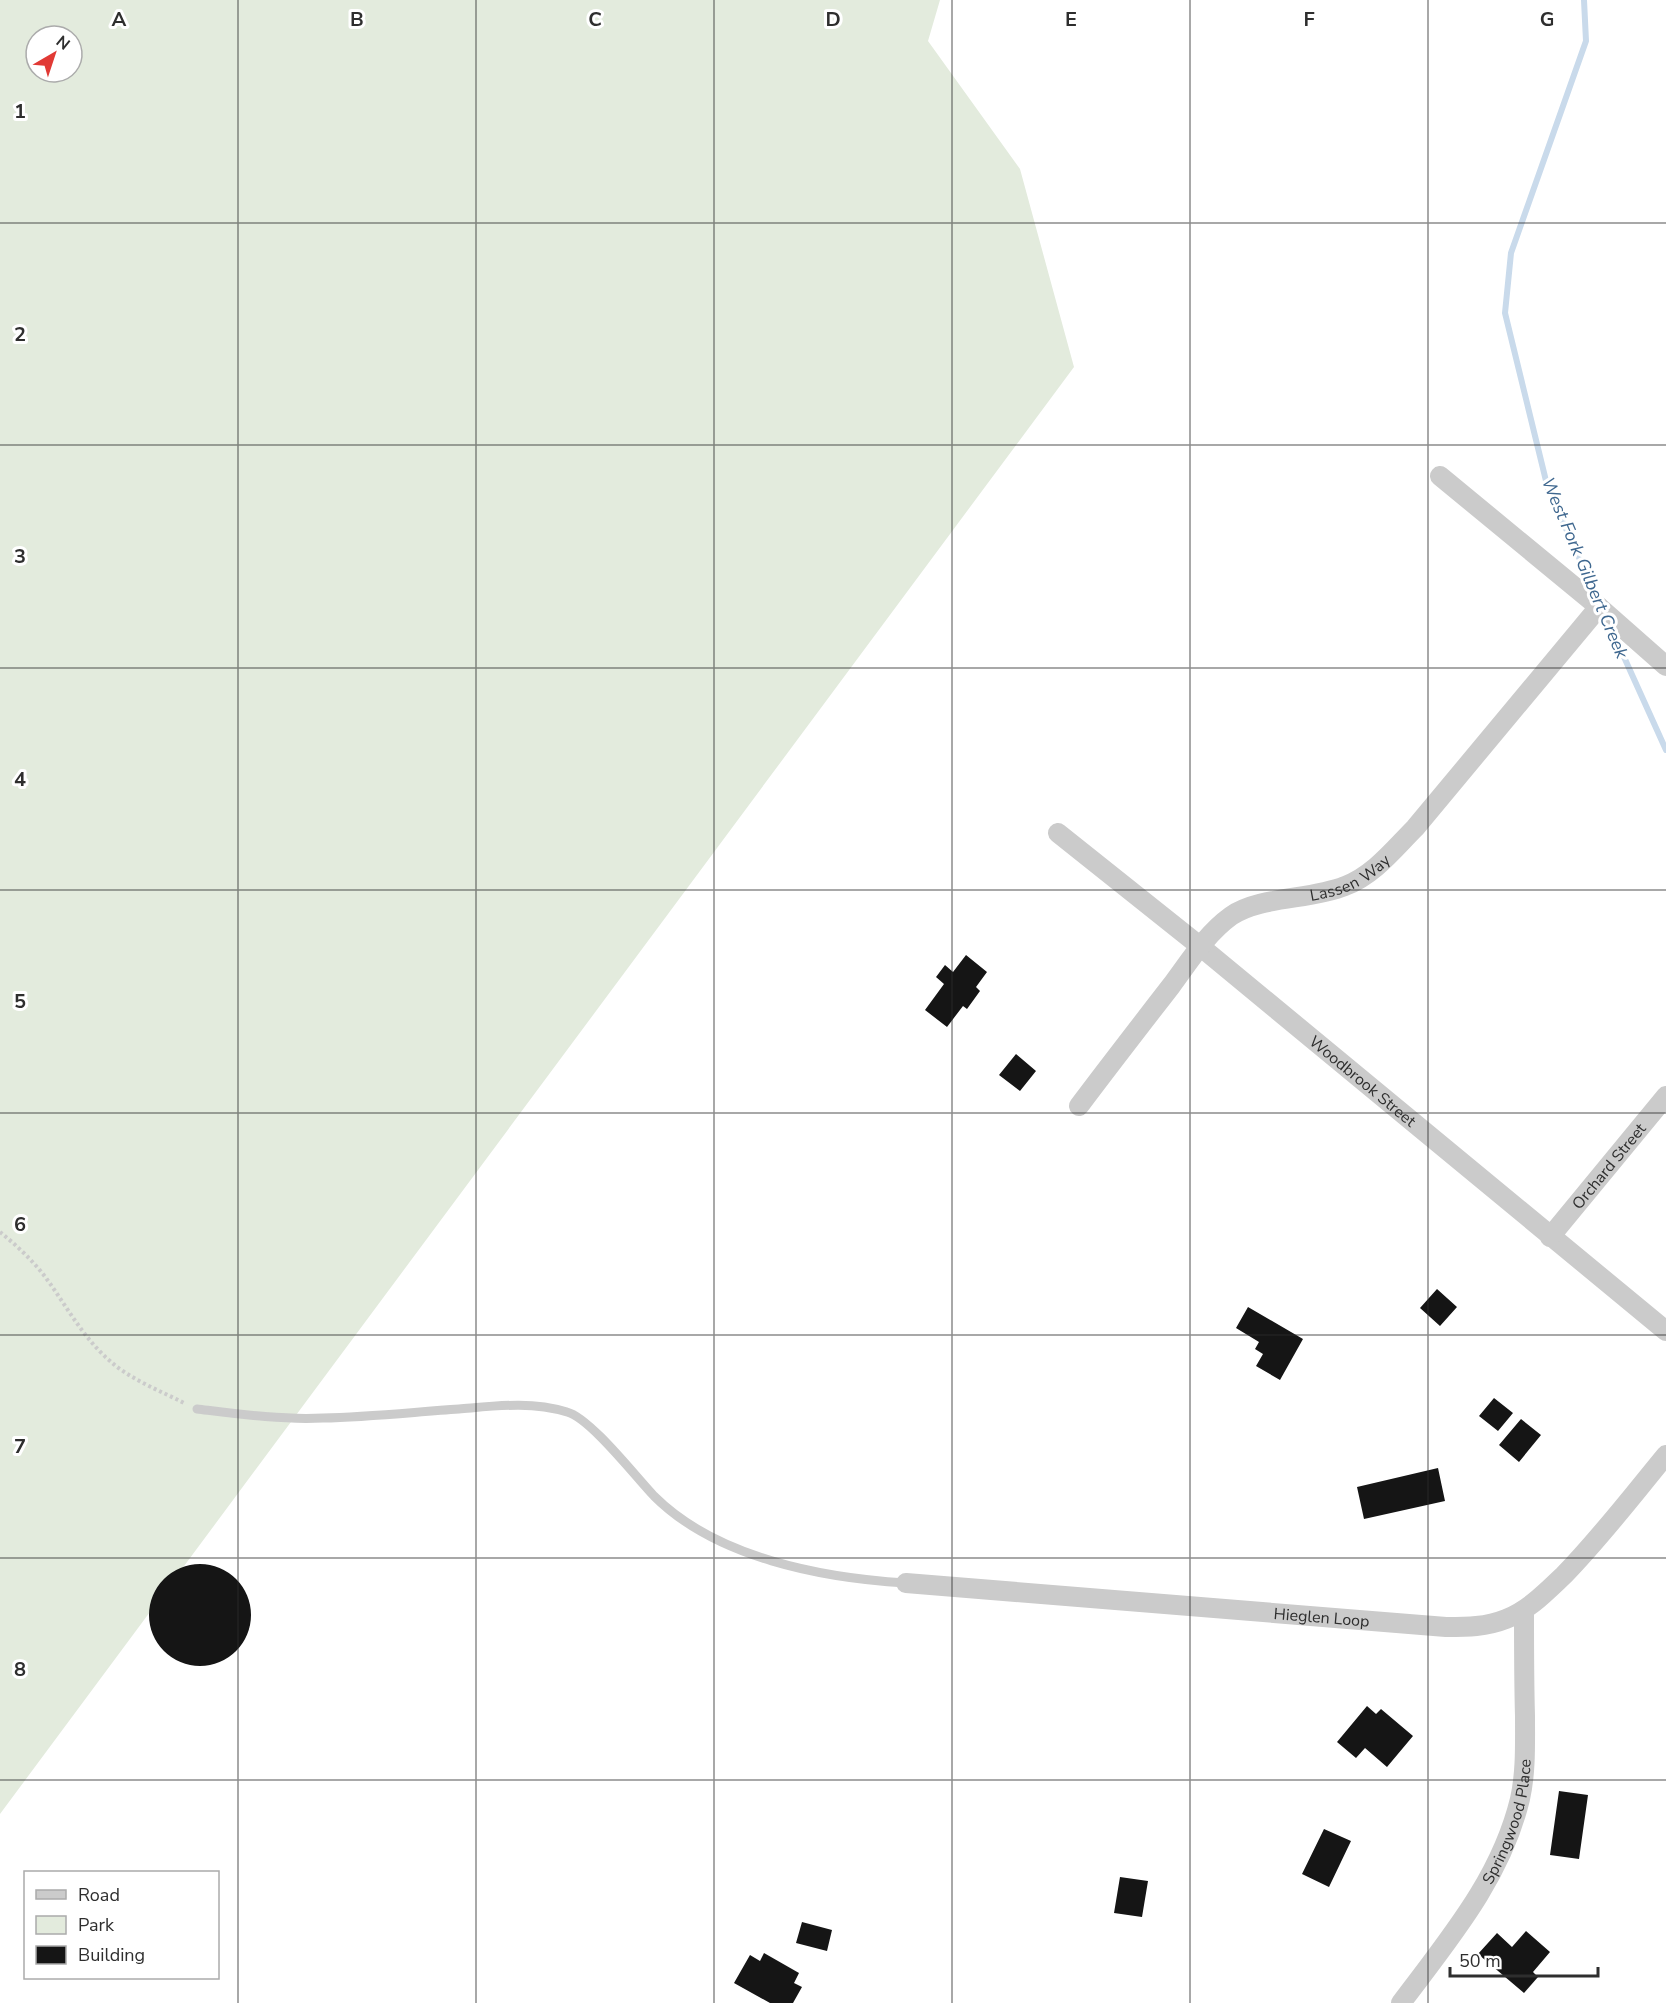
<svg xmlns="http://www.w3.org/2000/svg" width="1666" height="2003" viewBox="0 0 1666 2003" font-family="'Nunito Sans',sans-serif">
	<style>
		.green { fill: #e3ebdd; fill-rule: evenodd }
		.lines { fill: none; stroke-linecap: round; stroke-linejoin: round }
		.stream { stroke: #c9daeb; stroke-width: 6 }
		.building { fill: #151515 }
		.path { stroke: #cbcbcb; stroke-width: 4; stroke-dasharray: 3 3; stroke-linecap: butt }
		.service { stroke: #cbcbcb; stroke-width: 9 }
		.minor { stroke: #cbcbcb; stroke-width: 20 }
		.grid { fill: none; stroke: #2e2e2e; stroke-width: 1.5; stroke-opacity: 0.55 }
		.labels { text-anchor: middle; stroke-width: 6; stroke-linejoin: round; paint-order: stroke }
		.street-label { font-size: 16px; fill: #2e2e2e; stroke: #fff }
		.water-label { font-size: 18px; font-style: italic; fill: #3e678f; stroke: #fff }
		.grid-label { font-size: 20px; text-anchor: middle; font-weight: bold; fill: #2e2e2e; stroke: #fff; stroke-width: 6; stroke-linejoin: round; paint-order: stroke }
	</style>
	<rect width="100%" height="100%" fill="#fff"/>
	<path class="green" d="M0,0H940L928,41L1020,169L1074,367L0,1814ZM36,36H72V72H36Z"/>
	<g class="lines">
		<path class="stream" d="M1584,0L1586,41L1511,253L1505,313L1548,489L1596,595
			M1610,626L1666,750"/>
	</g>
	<path class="building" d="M966,955L987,972L976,987L980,991L967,1009L963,1006L947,1027L925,1010L944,984L936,977L945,965L953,972Z
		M1016,1054L1036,1071L1020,1091L999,1075Z
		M1437,1289L1457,1307L1440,1326L1420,1308Z
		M1248,1307L1303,1339L1280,1380L1256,1366L1263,1354L1255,1349L1259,1342L1236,1328Z
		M1494,1398L1513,1413L1498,1431L1479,1416Z
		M1521,1419L1541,1435L1519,1462L1499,1445Z
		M1438,1468L1445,1501L1364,1519L1357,1487Z
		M149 1615a51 51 0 1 1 102 0a51 51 0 1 1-102 0Z
		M1367,1706L1376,1714L1381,1709L1413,1736L1387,1767L1365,1748L1356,1758L1337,1742Z
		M1559,1791L1588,1795L1579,1859L1550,1855Z
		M1324,1829L1351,1841L1329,1887L1302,1874Z
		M1120,1877L1148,1881L1142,1917L1114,1913Z
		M802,1922L832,1930L827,1951L796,1943Z
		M1526,1931L1550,1952L1533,1972L1538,1977L1524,1993L1478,1954L1497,1933L1512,1947Z
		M764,1953L799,1973L794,1983L802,1987L793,2003H770L734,1983L750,1955L760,1961Z"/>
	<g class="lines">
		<path class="path" d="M0,1232C15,1244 31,1259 43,1274C65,1303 82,1337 110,1361C131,1380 161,1391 186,1404"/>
		<path class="service" d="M197,1409C238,1414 281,1420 323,1418C368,1417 414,1412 459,1409C495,1406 531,1401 567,1412C590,1418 635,1476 654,1496C716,1558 822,1578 906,1583"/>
		<g class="minor">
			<path d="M1440,476L1599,607L1666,666"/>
			<path id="s1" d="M1058,833L1201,947L1666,1331"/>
			<path id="s2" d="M1079,1106C1109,1066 1140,1026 1171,986C1189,962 1206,934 1231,916C1260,896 1311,900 1345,886C1374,875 1394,849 1415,828L1599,607"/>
			<path id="s3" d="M1550,1237L1666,1096"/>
			<path id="s4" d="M906,1583L1446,1627C1467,1627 1486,1627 1506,1619C1529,1610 1546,1592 1564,1575C1601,1537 1633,1495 1666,1455"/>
			<path id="s5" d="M1401,2003C1449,1939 1501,1878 1520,1799C1526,1772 1525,1744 1525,1716C1524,1681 1524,1646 1524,1611"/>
		</g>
	</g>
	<path class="grid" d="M238,0V2003M476,0V2003M714,0V2003M952,0V2003M1190,0V2003M1428,0V2003M0,223H1666M0,445H1666M0,668H1666M0,890H1666M0,1113H1666M0,1335H1666M0,1558H1666M0,1780H1666"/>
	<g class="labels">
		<g class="street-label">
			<text dy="6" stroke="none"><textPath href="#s2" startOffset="370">Lassen Way</textPath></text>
			<text dy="6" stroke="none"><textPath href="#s1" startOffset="393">Woodbrook Street</textPath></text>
			<text dy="6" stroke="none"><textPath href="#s3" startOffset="92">Orchard Street</textPath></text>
			<text dy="6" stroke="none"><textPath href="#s4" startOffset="417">Hieglen Loop</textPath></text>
			<text dy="6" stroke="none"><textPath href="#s5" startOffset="213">Springwood Place</textPath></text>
		</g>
		<g class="water-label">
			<text transform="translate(1585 568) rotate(67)" y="6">West Fork Gilbert Creek</text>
		</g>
	</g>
	<g class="grid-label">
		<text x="119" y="26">A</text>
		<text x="357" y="26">B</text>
		<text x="595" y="26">C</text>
		<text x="833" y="26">D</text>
		<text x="1071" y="26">E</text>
		<text x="1309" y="26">F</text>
		<text x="1547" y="26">G</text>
		<text x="20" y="118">1</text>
		<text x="20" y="341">2</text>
		<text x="20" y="563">3</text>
		<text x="20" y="786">4</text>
		<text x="20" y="1008">5</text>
		<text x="20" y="1231">6</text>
		<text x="20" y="1453">7</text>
		<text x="20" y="1676">8</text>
	</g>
	<rect x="24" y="1871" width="195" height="108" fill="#ffffff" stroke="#ababab" stroke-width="1.5"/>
	<rect x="36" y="1890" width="30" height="9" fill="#cbcbcb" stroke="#ababab" stroke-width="1.5"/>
	<text x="78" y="1901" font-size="18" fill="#2e2e2e">Road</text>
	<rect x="36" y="1916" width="30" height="18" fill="#e3ebdd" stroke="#ababab" stroke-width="1.5"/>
	<text x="78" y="1931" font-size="18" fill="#2e2e2e">Park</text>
	<rect x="36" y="1946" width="30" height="18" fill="#151515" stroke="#ababab" stroke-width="1.5"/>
	<text x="78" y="1961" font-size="18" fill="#2e2e2e">Building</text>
	<g transform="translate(54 54) rotate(39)"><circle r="28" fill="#ffffff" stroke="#ababab" stroke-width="1.5"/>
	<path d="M0-4.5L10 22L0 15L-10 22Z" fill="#e13a35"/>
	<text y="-9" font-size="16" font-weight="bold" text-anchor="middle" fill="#2e2e2e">N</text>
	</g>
	<path d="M1450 1967v9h148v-9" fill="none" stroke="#2e2e2e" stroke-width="3"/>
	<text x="1459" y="1967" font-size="18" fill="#2e2e2e" stroke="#ffffff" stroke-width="4.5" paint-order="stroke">50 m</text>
</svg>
